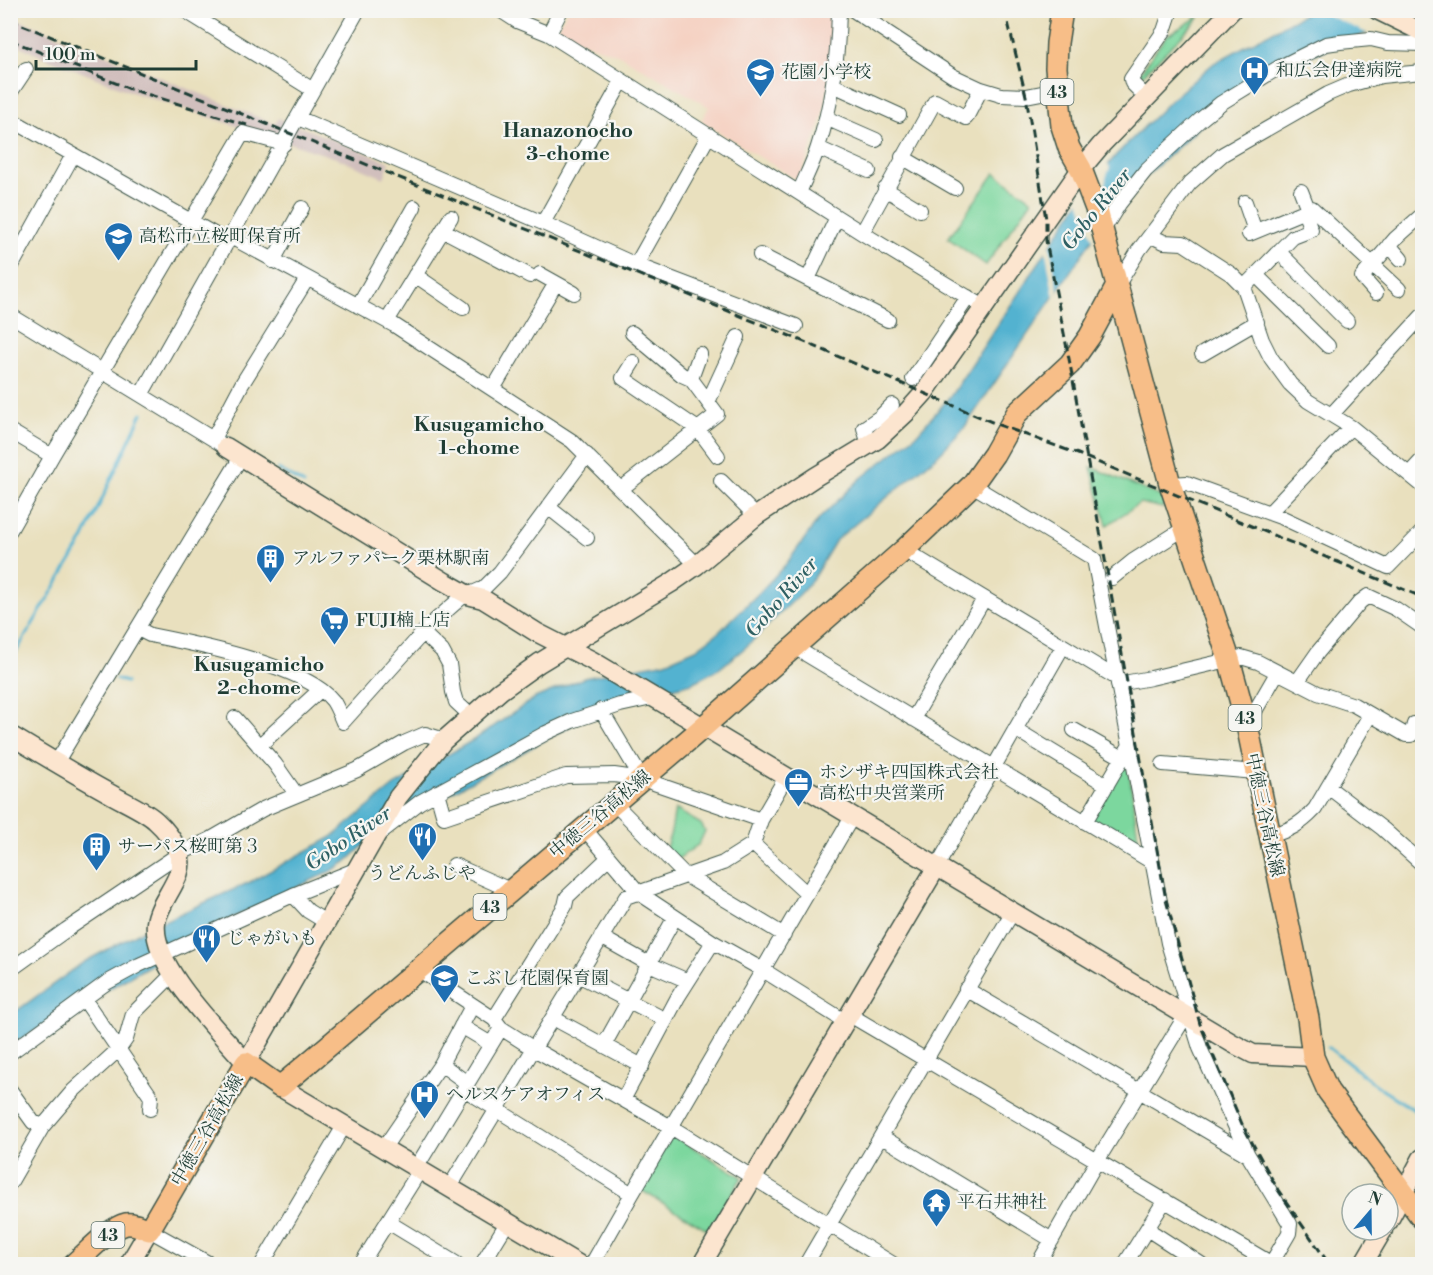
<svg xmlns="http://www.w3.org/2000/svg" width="1433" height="1275" viewBox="0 0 1433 1275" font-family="'Libre Bodoni','Noto Serif JP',serif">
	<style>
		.built { fill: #f5d2c3 }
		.industrial { fill: #d1bfbd }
		.green { fill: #7cd79e; stroke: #4e8a69; stroke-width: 1.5 }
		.water { fill: #52b2d0; stroke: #387882; stroke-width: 1.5 }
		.pier { fill: #e9e0be }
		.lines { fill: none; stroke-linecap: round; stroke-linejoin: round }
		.stream { stroke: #52b2d0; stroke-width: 3 }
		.street-casing { stroke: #3d5549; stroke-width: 16 }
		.secondary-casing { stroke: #3d5549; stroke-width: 21 }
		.primary-casing { stroke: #3d5549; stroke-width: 24 }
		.street { stroke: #fff; stroke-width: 14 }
		.secondary { stroke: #fce5cf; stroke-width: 18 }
		.primary { stroke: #f7be88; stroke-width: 21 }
		.rail { stroke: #1f3d34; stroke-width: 3; stroke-dasharray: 9 4.5; stroke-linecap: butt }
		.labels { text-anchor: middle; stroke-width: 4.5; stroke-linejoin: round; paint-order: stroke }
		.shield { fill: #f6f6f2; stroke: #60746d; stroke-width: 1.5 }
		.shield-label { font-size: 16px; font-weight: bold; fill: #1f3d34 }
		.poi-label { font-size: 18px; fill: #1f3d34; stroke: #f6f6f2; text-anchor: start }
		.street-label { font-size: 18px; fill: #1f3d34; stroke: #f6f6f2 }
		.neighbourhood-label { font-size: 20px; font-weight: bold; fill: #1f3d34; stroke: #f6f6f2 }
		.water-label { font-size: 20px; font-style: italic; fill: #2e6063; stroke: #f6f6f2 }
	</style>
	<rect width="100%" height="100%" fill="#f6f6f2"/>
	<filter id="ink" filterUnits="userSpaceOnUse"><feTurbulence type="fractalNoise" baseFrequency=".0167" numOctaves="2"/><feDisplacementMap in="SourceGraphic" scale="12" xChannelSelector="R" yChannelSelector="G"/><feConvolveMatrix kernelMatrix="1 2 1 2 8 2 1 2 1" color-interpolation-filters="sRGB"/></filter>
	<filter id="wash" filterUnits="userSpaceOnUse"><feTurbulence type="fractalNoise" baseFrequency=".008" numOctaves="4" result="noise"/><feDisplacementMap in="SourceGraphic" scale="24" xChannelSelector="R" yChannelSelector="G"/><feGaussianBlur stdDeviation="1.35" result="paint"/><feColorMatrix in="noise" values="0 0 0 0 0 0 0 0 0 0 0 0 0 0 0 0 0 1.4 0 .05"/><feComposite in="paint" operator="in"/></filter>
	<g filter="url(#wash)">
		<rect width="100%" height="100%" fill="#e9e0be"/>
		<path class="built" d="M567,11H835L834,59L822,119L800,178L797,180L701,121L709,107L619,55L558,33V28Z"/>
		<path class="industrial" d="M10,16L275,124L278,118L390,162L384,178L336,158L134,93L41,56L11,42Z"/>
		<path class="green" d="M1198,17L1199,18L1139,79L1137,77L1166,36Z
			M995,173L1032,200L986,265L948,238Z
			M1091,467L1164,498L1163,508L1140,503L1107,525Z
			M1125,762L1128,764L1139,844L1138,847L1091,820Z
			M675,809L701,824L705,831L699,844L675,861L665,851L671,832Z
			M672,1135L742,1177L710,1231L639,1189Z"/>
		<path class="water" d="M1310,11H1422L1252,79L1117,203L964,428L938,455L836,540L812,580L801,593L746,647L720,668L692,683L609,704L375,835L346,862L333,870L232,918L11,1045V1015L84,962L140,932L250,882L332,837L394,786L475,739L535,698L584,678L666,662L696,649L719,632L760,592L787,563L819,519L860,479L916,435L950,397L1079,202L1116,155L1172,99L1214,63Z"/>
		<path class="pier" d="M1319,11H1422V33L1373,36Z
			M1106,163L1110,167L1106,178L1105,191L1109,219L1093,240L1078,198Z
			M1049,241L1058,290L1054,298L1045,247Z"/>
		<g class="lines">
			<path class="stream" d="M223,435L232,441
				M278,469L304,484
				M10,662L83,540L142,413
				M116,679L126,682
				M1328,1047L1381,1089L1422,1115"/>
		</g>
	</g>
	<g filter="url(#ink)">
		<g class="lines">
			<defs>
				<path id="street" d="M184,10L313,90
					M500,10L517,21L549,34L862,233L984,307
					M853,10L953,76L981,89L1001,95L1026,96L1057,90
					M549,34L561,10
					M833,85L899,115
					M10,93L26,69
					M1147,98L1132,83L1131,79L1164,31L1171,10
					M298,118L543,223L636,265L796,326
					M826,118L876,140
					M10,119L228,242
					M818,148L869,171
					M902,157L955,188
					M885,189L920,210
					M1301,191L1308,209
					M799,193C805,178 813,163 818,147C833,102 838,57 839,10
					M1245,202L1255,231
					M543,223L622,81
					M443,230L530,276
					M1103,230L1119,204L1146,170L1200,120L1221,103L1278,68L1326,44L1340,42L1371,39L1388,43L1422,44
					M862,233L935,101L966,118L981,89
					M1249,234L1312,208L1399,289
					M1151,236L1164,242L1183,243L1231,274L1244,287L1262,340L1271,358L1290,384L1308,401L1351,427L1422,485
					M231,237L394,325L572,441L697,565
					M1389,245L1401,259
					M1279,252L1347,321
					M760,255L888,320
					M273,261L302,208
					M636,265L709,135
					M10,269L73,155
					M540,274L574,293
					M415,275L463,308
					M1256,275L1328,346
					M808,279L837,217
					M1117,286L1139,250L1190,183L1223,154L1328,94L1349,85L1381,76L1422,72
					M1244,287L1293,237L1311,230L1304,211
					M1376,293L1362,277L1395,239L1422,215
					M358,306L414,207
					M10,315L226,447
					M387,321L451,217
					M1202,354L1257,322
					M633,362L623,378L698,429L718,456
					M691,379L700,354
					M913,379L968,297
					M493,389L556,283
					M141,395L358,10
					M708,402L738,337
					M1332,414L1422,316
					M10,431L52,456
					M213,439L242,384L307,279
					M869,445L864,428L880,417L892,405
					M1409,474L1422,460
					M721,481L756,516
					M1170,484L1187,483L1283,518L1388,567L1422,532
					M972,485L1094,559L1168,943L1200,1048L1248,1155L1290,1224L1289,1233L1271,1264
					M621,489L717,414L691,379L682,375L632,333
					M548,507L587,538
					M1269,513L1351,427
					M10,530L52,456L243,133L284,144
					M904,550L1115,677
					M1112,578L1133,561L1185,528
					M138,629L150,635C195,644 305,665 333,701C337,707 340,715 343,722L430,625L461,598L484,588L500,572L587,455
					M423,633L442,651L449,664L453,692L456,702L471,716
					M794,647L1152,862
					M1297,682L1318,652L1360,602L1368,596L1396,609L1422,627
					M1118,684L1151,678L1241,657L1258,662L1318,693L1354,705L1406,735H1411L1414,724L1422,725
					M601,710L642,779
					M235,718L275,764L296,794
					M913,719L984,599
					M1247,725L1277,673
					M1015,729L1107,785
					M1074,730L1123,758
					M259,746L320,690
					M56,763L241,457
					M1163,764L1256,772
					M1328,787L1383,829L1422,864
					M437,792L444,817L566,776L614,775L642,779L761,820
					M613,802L685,875L784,935
					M1085,822L1130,745
					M583,827L639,893L713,942L763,970L846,1022
					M380,833L420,802L546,733L572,721L620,705L652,698
					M1269,836C1290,830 1300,825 1315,809L1370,715
					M753,844L807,894
					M454,865L510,890
					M936,868L1063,646
					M293,895L308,911L326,922
					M601,937L649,964L688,981
					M418,969L494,1019L501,1028L534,1049L671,1127L893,1264
					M10,970L66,930L179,854L211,839L263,809L357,770L404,743L425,734L438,738L443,741
					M578,975L666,1020
					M966,989L1248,1155
					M84,999L151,1097L150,1109
					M850,1015L1272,1264
					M553,1018L642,1066
					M494,1019L565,906L567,897L608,858
					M461,1026L491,1044
					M604,1045L675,917
					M10,1053L106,983L139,965L293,895L355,870
					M441,1064L467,1083
					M464,1089L632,1194
					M10,1090L33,1122L43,1126
					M623,1100L678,997L713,942
					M882,1137L1052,1240
					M383,1149L441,1064L472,1006
					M416,1168L501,1028
					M10,1183L43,1126L73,1091L119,1049L126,1039L133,1014L174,973
					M449,1188L626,897L723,863L753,844L761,820L786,777
					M388,1222L457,1264
					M1147,1229L1201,1264
					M149,1230L210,1264
					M262,1264L344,1126
					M361,1264L420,1170
					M482,1264L507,1223
					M592,1264L632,1194L852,817
					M806,1264L1012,913
					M1038,1264L1097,1161L1186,1015
					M1125,1264L1165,1200"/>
				<path id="secondary" d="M1377,10L1422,32
					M226,447L445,582L468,595L483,599L536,632L591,660L1232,1043L1253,1054L1313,1057
					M10,735C43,755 76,775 109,793C124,802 144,810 156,821C165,829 173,840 178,851C189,876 159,898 156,923C151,966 219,1031 246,1063L398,797L443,741L500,691L539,663L671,583L697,565L756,516L815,477L878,439L907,412L924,393L1081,169L1102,144L1232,10
					M280,1087L578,1264
					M1388,1222L1422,1158
					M129,1264L149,1230
					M702,1264L936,868
					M1363,1264L1383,1230"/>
				<path id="primary" d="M1062,10L1057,43L1056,68L1062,126L1069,148L1081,169L1098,214L1170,484L1229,659L1247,725L1308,1018L1313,1057L1328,1091L1422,1218
					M74,1264C87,1253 109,1228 126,1224C134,1223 141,1227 149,1230L246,1063L280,1087L693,736L904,550L972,485L994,454L1017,413L1070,364L1090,336L1117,286"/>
			</defs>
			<use href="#street" class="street-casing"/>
			<use href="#secondary" class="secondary-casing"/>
			<use href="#primary" class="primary-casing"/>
			<use href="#street" class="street"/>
			<use href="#secondary" class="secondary"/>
			<use href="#primary" class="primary"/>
			<path class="rail" d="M1005,10L1026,96L1046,219V241L1070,364L1166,900L1200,1024L1242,1124L1278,1190L1329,1264
				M10,20L795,338L999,425L1078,454L1422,597
				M10,40L130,89L247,125"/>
		</g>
	</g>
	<defs>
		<symbol id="hospital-pin" viewBox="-11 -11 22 30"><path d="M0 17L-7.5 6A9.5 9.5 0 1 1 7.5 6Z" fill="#1f6fb2" stroke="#f6f6f2"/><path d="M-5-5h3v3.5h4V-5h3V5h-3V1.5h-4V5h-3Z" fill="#fff"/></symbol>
		<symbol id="school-pin" viewBox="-11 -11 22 30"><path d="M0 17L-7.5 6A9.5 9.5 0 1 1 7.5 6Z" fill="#1f6fb2" stroke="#f6f6f2"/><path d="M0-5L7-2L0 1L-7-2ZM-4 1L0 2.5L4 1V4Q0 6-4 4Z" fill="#fff"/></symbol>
		<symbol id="building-pin" viewBox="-11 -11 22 30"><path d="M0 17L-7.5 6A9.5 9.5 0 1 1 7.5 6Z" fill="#1f6fb2" stroke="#f6f6f2"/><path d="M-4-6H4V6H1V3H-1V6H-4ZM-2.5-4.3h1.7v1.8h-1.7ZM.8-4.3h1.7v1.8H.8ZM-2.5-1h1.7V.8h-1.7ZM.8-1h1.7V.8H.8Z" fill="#fff"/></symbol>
		<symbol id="supermarket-pin" viewBox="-11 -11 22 30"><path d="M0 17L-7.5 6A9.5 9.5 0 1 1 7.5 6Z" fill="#1f6fb2" stroke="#f6f6f2"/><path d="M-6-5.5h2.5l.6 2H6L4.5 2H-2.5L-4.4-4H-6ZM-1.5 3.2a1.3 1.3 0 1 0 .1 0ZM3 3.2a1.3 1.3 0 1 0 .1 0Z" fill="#fff"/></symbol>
		<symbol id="office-pin" viewBox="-11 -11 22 30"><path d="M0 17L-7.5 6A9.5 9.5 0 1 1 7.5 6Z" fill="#1f6fb2" stroke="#f6f6f2"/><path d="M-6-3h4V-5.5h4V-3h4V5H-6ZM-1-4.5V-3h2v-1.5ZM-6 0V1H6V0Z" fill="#fff"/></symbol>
		<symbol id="restaurant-pin" viewBox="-11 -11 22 30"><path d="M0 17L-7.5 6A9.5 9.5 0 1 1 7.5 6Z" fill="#1f6fb2" stroke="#f6f6f2"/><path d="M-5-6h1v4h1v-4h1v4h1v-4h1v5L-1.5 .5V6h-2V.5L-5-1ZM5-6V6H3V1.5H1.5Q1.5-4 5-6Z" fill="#fff"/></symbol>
		<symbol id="temple-pin" viewBox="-11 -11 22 30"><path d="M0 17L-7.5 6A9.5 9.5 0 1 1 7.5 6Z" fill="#1f6fb2" stroke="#f6f6f2"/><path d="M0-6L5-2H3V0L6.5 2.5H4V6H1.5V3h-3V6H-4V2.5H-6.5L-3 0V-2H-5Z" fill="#fff"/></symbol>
	</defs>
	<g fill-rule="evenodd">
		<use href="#hospital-pin" x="1238" y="54" width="33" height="45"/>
		<use href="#school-pin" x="744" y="56" width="33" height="45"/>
		<use href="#school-pin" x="102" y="220" width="33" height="45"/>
		<use href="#building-pin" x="254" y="542" width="33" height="45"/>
		<use href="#supermarket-pin" x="318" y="604" width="33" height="45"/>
		<use href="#office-pin" x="782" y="766" width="33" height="45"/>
		<use href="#restaurant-pin" x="406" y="820" width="33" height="45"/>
		<use href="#building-pin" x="80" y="830" width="33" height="45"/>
		<use href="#restaurant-pin" x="190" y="922" width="33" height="45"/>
		<use href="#school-pin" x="428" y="962" width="33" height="45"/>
		<use href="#hospital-pin" x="408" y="1078" width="33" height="45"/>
		<use href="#temple-pin" x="920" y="1186" width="33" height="45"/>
	</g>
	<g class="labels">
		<g class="shield">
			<rect x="1040.5" y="79" width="33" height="26" rx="4.5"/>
			<rect x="1228.5" y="705" width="33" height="26" rx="4.5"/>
			<rect x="473.5" y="894" width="33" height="26" rx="4.5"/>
			<rect x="91.5" y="1222" width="33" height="26" rx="4.5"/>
		</g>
		<g class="shield-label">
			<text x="1057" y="98">43</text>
			<text x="1245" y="724">43</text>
			<text x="490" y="913">43</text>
			<text x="108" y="1241">43</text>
		</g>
		<g class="poi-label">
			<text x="1276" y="76">和広会伊達病院</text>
			<text x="781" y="78">花園小学校</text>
			<text x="139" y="242">高松市立桜町保育所</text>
			<text x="292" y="564">アルファパーク栗林駅南</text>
			<text x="356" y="626">FUJI楠上店</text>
			<text x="819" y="778">ホシザキ四国株式会社<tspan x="819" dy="21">高松中央営業所</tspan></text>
			<text x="118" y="852">サーパス桜町第３</text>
			<text x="422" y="879" text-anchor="middle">うどんふじや</text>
			<text x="227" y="944">じゃがいも</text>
			<text x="465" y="984">こぶし花園保育園</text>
			<text x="446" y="1100">ヘルスケアオフィス</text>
			<text x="957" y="1208">平石井神社</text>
		</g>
		<g class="street-label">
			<text transform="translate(600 814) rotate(-40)" y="6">中徳三谷高松線</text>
			<text transform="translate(1265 815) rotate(78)" y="6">中徳三谷高松線</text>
			<text transform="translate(207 1130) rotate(-60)" y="6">中徳三谷高松線</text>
		</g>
		<g class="neighbourhood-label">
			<text x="568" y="137">Hanazonocho<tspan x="568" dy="23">3-chome</tspan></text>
			<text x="479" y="431">Kusugamicho<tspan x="479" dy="23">1-chome</tspan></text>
			<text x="259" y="671">Kusugamicho<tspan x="259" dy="23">2-chome</tspan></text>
		</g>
		<g class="water-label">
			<text transform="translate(1096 209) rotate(-51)" y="7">Gobo River</text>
			<text transform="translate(781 597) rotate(-49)" y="7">Gobo River</text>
			<text transform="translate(348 838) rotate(-34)" y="7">Gobo River</text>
		</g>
	</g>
	<rect width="1433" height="1275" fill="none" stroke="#f6f6f2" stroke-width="36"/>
	<g transform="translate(1370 1212) rotate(20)"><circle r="28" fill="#f6f6f2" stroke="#a0aca6" stroke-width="1.5"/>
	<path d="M0-4.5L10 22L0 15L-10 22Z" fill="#1f6fb2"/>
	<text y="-9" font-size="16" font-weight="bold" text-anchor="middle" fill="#1f3d34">N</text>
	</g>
	<path d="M36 60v9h160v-9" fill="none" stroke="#1f3d34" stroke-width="3"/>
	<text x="45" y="60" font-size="18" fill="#1f3d34" stroke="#f6f6f2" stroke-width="4.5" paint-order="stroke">100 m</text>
</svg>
